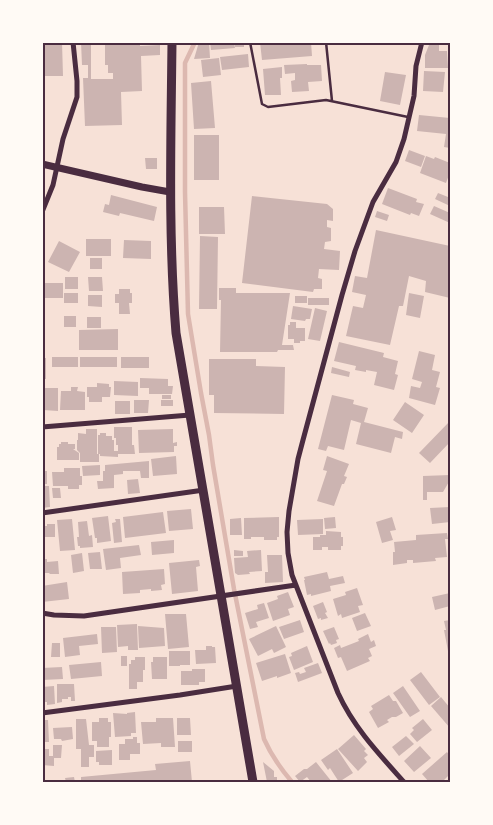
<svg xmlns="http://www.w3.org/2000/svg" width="493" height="825" viewBox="0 0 493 825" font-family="Spectral,serif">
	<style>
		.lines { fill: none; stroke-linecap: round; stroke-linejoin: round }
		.stream { stroke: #dcb8b0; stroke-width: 4.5 }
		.building { fill: #ccb4b1 }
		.service { stroke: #4a2c40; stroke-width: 2.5 }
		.minor { stroke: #4a2c40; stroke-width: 5 }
		.tertiary { stroke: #4a2c40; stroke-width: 7 }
		.trunk { stroke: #4a2c40; stroke-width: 9 }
		.neatline { fill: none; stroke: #4a2c40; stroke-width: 2 }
	</style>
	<rect width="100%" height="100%" fill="#f7e1d7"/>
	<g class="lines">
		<path class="stream" d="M195,42L185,63V192L188,314L201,393L209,435L213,465L234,589L264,739C272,757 280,768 292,782"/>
	</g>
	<path class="building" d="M42,42H62L63,76H43Z
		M81,42H91V79H113V73H108V65H105V43L140,42V46L160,45V55L141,56L142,91L121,92L122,125L85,126L83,78H88V65H82Z
		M199,42H209L210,58L194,59Z
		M210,42H234L235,48L211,50Z
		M235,42H244V47H235Z
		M260,42H311L312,56L262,60Z
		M429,45H439V51H447L448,68H425V55Z
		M248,54L249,67L222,70L220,57Z
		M219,58L221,75L203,77L201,60Z
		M307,64V65H321L322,81L308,82L309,91L292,92L291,81L295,80V73L285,74L284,65Z
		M282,67V78H280L281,95H265L263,69Z
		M424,71L445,72L443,92L423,91Z
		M385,72L406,75L400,105L380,101Z
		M211,81L215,128L194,129L191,83Z
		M419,115L450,118V148L444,147L446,134L417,131Z
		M194,135H219V180H194Z
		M409,150L425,156L421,167L405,161Z
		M426,156L434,159L435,157L450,163V172L446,183L420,173Z
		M145,158H157V169H146Z
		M388,188L417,199L416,202L424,204L419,216L411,213L410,215L382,204Z
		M438,193L448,197L449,195H450V206L435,199Z
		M111,195L157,207L154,221L120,213L119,216L103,212L105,204L109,205Z
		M252,196L327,204L333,209V221L327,220V227L331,228V241L325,242L324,249L340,251L339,270L319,269L318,278L322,279V289H314L313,292L242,283Z
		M434,206L450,213V223L430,214Z
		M199,207H224L225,234H199Z
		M377,211L389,215L387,221L375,217Z
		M376,230L450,246V298L425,292L426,281L409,276L403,306H399L390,345L346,336L353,306L363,308L366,295L352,292L355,276L367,278Z
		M200,236L218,237L217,309H199Z
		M86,239H111V256H86Z
		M124,240L151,241V259L123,258Z
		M59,241L80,252L69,272L48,262Z
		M90,258H102V269H90Z
		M65,277H78V289H65Z
		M88,277H102L103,291H89Z
		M44,283H63V298H44Z
		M219,288H236V293H290L282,345H293L294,350H278L277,352H220L221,300H219Z
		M119,289H130V293H132V303H129L130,314H119V303H115V294H119Z
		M64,293H78V303H64Z
		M409,293L424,296L420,318L406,315Z
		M88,295H102V307L88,306Z
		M295,296H307V303H295Z
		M308,298H329V305H308Z
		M293,306L312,309L310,319H306L305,321L291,319Z
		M315,308L327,311L320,341L308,339Z
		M64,316H76V327H64Z
		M87,317H101V328H87Z
		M290,322H296V328H305V341H300V343H294V339H288V325H290Z
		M118,329V350H79V330Z
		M339,342L384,353L383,357L398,361L395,374L398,375L394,390L374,385L377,372L366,370V372L355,370L356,366L334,361Z
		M419,351L435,355L432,370L440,372L436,387L440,388L435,405L409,398L411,386L420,388L422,382L412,379Z
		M52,357H78V367H52Z
		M80,357H117V367H80Z
		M121,357H149V368H121Z
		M42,358H46V379H42Z
		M209,359H256V366L285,367L284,414L214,413V395H209Z
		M332,367L350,372L349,377L331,373Z
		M140,378L168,379V386H173L172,394H149V388H140Z
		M114,381L138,382V396L114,395Z
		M97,383L109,384V387H111L110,397H102V402H89V397H87V387H97Z
		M71,387H78L77,391L85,392V410H60L61,391H71Z
		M43,388H58V411L43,410Z
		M162,395H171V399H162Z
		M332,395L354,400L353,404L368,408L364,422L403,432L402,439L395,437L391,453L356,444L361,423L351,420L344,450L328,446L326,451L318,449Z
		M134,400H149L148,413H134Z
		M161,400H173V406H161Z
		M115,401H130V414H115Z
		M405,402L424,415L412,433L393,420Z
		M450,421V442L430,463L419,453Z
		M114,427H132V445H134L135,454H118V445H116V438H114Z
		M86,429H97V454H99V462H80V453L77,450V440H78V433L86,434Z
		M173,429V443L177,442V446H174V452L139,453L138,430Z
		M100,433H106V436H112V440H114V451H118V457L100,456V454H98V435H100Z
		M61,442H68V444H75V449H73L79,453V460H57V447H59V444H61Z
		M176,456L177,474L153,476L151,459Z
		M327,456L349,464L344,476L347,477L344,484H342L334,506L317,501L327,471L323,470Z
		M149,461V478H141L140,471H123V474L114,475V488L98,489L97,481H103V471H105V465Z
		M100,465V475L83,476L82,466Z
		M64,468H80V476H82V485H79V489H68V486H53L52,472H64Z
		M42,471H47V484H42Z
		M450,475V480L443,492H427V500H423V476Z
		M138,479L140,493L128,494L127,480Z
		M42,486H49L50,507L42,508Z
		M52,488H60L61,498H53Z
		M450,507V522L432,524L430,508Z
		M191,509L193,529L169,531L167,511Z
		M163,512L166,533L125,538L123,517Z
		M108,516L111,541L97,543V538H95L92,518Z
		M279,517V537H277V540H264V537H251V539H244V518Z
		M335,517L336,528L325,529L324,518Z
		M392,517L396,530L390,531L393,540L382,543L376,522Z
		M241,518L242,535H230V519Z
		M72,519L75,550L60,551L57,520Z
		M115,519H120L122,542L114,543L112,523L116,522Z
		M323,519V534L298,535L297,520Z
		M87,521L89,536L92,535L93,547L80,548V546H78L77,537H79L78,522Z
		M47,524H55V537H42V526H47Z
		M326,531L341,532V537H343V546H341V550H328V547H322V550H313V537H320V535H326Z
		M447,533L448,539H445L447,557L435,558L436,561L413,563V560H407V563L393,565V552H395L394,542L416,540V535Z
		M174,540V553L152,555L151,542Z
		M139,545L141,555L120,558L121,568L106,570L103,549Z
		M234,550L243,551V556H234Z
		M261,550L262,571L249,572L250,574L238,575L235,573L234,558L248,557L247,551Z
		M100,552L102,569H90L88,553Z
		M82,553L84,571L73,573L71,555Z
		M267,555H282L283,582L265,583V572H268Z
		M42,559H47V562L58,561L59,574H50L49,573H42Z
		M199,560L200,566L196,567L198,591L172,594L169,563Z
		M164,569L165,584L161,585L162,590L151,591V589L140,590V593L123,594L122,572Z
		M327,572L329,579L343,576L345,583L330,586L331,591L311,596V594L307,595L304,580H305L304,577Z
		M67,582L69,599L42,602V586Z
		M357,588L363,605L358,606L360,612L342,618L341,614L338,616L333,599L346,595L345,592Z
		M288,592L294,607L288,609L290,615L273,621L267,603L278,599L277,596Z
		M450,593V606L435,610L432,597Z
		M323,602L327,612L325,613L328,618L321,620V618L318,619L313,606Z
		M264,603L269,618L256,622L258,627L250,629L245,613L258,609L257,605Z
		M365,613L371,626L357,631L352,618Z
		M165,614H186L189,647L168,649Z
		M300,620L304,632L284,639L279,627Z
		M450,620V650L448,651L444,630H446L444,621Z
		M137,624L138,650H128V646L118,647L117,625Z
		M138,626L164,628L165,646L139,648Z
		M276,626L286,647L274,653L272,649L258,656L249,639Z
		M101,627H116L117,652L102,653Z
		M334,627L339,639L336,640L337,643L331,645L330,643L329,644L323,631Z
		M97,634L98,644L79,646L80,655L65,657L63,638Z
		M368,634L371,642L374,640L376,646L369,649L372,656L368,658L370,661L347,671L341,657L338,658L334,648L340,645L341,648L359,641L358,639Z
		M52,643H60V657H51Z
		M206,646H212V647H215L216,663L196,664L195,650H206Z
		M307,646L313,662L294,670L289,657L292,656L291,653Z
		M169,651H190V665H180V666H169Z
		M285,654L291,673L277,678V676L262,681L256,663Z
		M121,656H127V666H121Z
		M135,657H145V670H143V682H137V689H129V664H131V660H135Z
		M153,657H167V679H152L151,662H153Z
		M101,662L102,676L71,679L69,665Z
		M318,663L322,673L298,682L295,673L299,672L300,674L306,672L304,668Z
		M62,667L63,679L42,680V668Z
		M192,669H205V682H199V685H181V671H192Z
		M421,672L440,697L429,705L410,680Z
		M57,684H74L75,701H71V697H68V699H62V702L57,703Z
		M54,686L55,704L47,705V702H44L43,698H42V687Z
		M403,686L420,711L410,717L393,693Z
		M389,695L393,701H396L403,713L396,717H392L387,720L389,722L378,728L369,712L373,709L371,706Z
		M441,697L450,708V728L431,706Z
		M135,712L136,733H131V736L115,737L113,713L127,714V713Z
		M99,718H108V722H111V737H109V747H97V741H92V722H99Z
		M156,718H173L175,747H161V743L143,744L141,722H156Z
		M177,718H190L191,735H177Z
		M76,719H86L89,745H94V757H89V767H81V749H76Z
		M423,719L432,730L417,742L410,734L414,730L412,728Z
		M42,720H48L49,742H42Z
		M72,727L73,739L62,741L61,739H54L53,728Z
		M354,735L366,749L364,751L368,755L364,758L367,762L358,771L338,749Z
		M406,736L414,744L399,756L392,747Z
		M133,737H137V743H140V754H130V760H119V744H125V739H133Z
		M178,741H192V752H178Z
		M53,745H62L61,758H54V766L42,765V749H49V756H53Z
		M420,746L431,758L414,772L404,761Z
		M337,749L353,773L339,782L330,768L328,770L321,760Z
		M112,750V765H99V762H96V751Z
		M447,752L450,756V774L444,780L446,782H429L422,774Z
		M190,761L192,782H81V777L156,770L155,764Z
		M263,762L274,771V777H277V780H283V782H267Z
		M316,762L332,782H311L307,777L300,782L295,776L304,769H307Z
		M74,777L75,782H66L65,778Z"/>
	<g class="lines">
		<path class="service" d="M250,42L262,104L268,107L326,100L408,117
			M326,42L332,101"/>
		<path class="minor" d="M42,212L53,185L63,139L77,97V81L73,42
			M42,427L190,415
			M42,513L204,490
			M42,613L54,615L84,616L296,585
			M42,713L180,695L237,686
			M404,782C379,754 354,728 338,693L292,575L288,553L287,532L289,511L298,459L303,440L342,295L355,251L373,202L396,162L404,139L414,96L416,66L422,42"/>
		<path class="tertiary" d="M42,164L142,187L170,192"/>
		<path class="trunk" d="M172,42C171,139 168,236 176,333L253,782"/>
	</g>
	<rect width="493" height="825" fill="none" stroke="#fffaf5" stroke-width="88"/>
	<rect x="44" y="44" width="405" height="737" class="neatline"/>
</svg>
